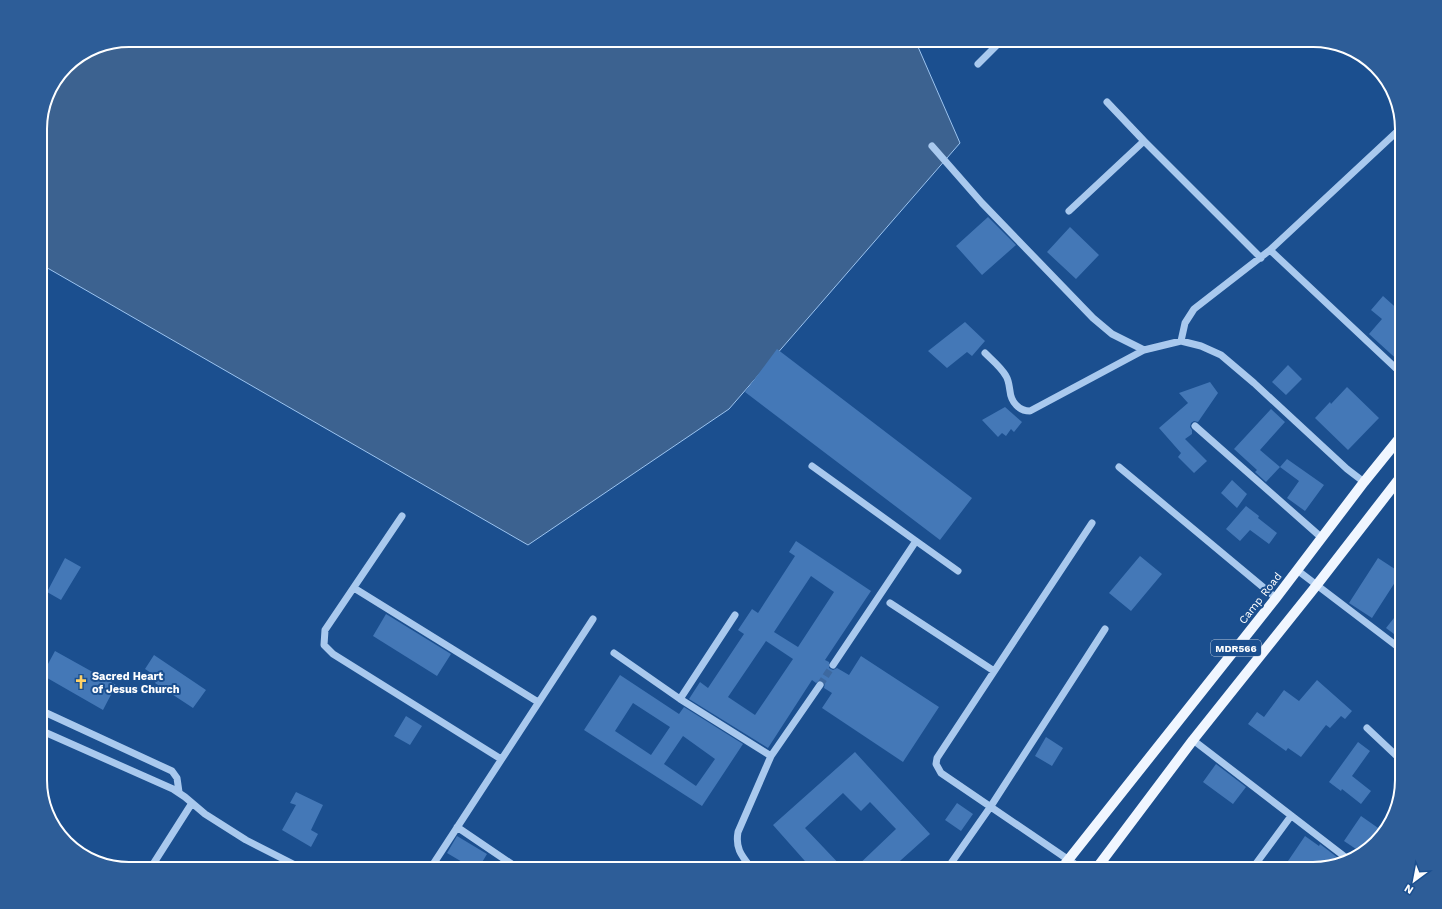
<svg xmlns="http://www.w3.org/2000/svg" width="1442" height="909" viewBox="0 0 1442 909" font-family="'Work Sans',sans-serif">
	<style>
		.water { fill: #3c6290; stroke: #9cc4f0 }
		.building { fill: #4478b7; fill-rule: evenodd }
		.lines { fill: none; stroke-linecap: round; stroke-linejoin: round }
		.minor-tunnel { stroke: #3d69a0; stroke-width: 7; stroke-dasharray: 7 3.5; stroke-linecap: butt }
		.minor { stroke: #a9c9ee; stroke-width: 7 }
		.major { stroke: #f0f6ff; stroke-width: 10 }
		.labels { text-anchor: middle; stroke-width: 4; stroke-linejoin: round; paint-order: stroke }
		.shield { fill: #1b4f8f; stroke: #bbcadd; stroke-width: 1 }
		.shield-label { font-size: 10px; font-weight: bold; fill: #fff }
		.street-label { font-size: 11px; fill: #fff; stroke: #1b4f8f }
		.poi-label { font-size: 11px; font-weight: bold; fill: #fff; stroke: #1b4f8f; text-anchor: start }
		.rim { fill: none; stroke: #fff; stroke-width: 2 }
	</style>
	<rect width="100%" height="100%" fill="#1b4f8f"/>
	<path class="water" d="M129,40H915L960,143L729,409L528,545L44,266L40,272V123L47,94L66,66L95,47Z"/>
	<path class="building" d="M988,217L1016,245L982,275L956,246Z
		M1070,227L1099,255L1076,279L1047,252Z
		M1383,296L1402,313V364L1369,334L1382,319L1371,310Z
		M965,322L985,341L972,356L967,352L947,368L928,351Z
		M777,349L972,498L940,540L745,392Z
		M1288,365L1302,379L1286,395L1272,382Z
		M1210,382L1218,393L1198,422L1194,421L1191,423L1190,427L1192,430V434L1185,439L1207,461L1194,473L1178,457L1181,453L1159,428L1188,403L1179,393Z
		M1347,387L1379,418L1348,450L1315,418L1330,402L1331,404Z
		M1005,407L1022,422L1014,432L1011,429L1006,436L1002,433L998,437L982,420Z
		M1271,409L1285,422L1260,450L1280,467L1266,482L1255,472L1257,470L1234,449Z
		M1287,459L1324,485L1305,511L1287,498L1299,481L1280,467Z
		M1232,480L1247,494L1237,508L1221,493Z
		M1246,506L1259,516L1258,518L1277,533L1269,544L1250,530L1240,541L1226,529Z
		M796,541L871,591L825,660L829,662V668L833,670L837,668L849,675L861,656L939,707L903,762L822,708L832,693L824,688L825,683L821,680L816,683L812,680L768,748L689,699L700,682L708,688L744,634L738,630L752,609L758,613L795,556L789,552ZM811,576L834,592L798,647L774,632ZM766,641L793,659L755,715L728,697Z
		M1140,556L1162,574L1131,611L1109,593Z
		M65,558L81,567L61,600L47,592Z
		M1378,558L1401,573L1372,618L1349,603Z
		M1402,608V640L1386,628Z
		M386,614L451,654L437,676L373,636Z
		M55,651L116,685L103,710L42,675Z
		M154,655L206,690L193,708L155,683L159,678L145,669Z
		M620,675L679,714L684,707L743,744L702,806L584,730ZM633,703L670,727L651,755L615,731ZM683,736L715,759L696,786L664,764Z
		M1317,680L1352,711L1345,719L1341,716L1330,728L1326,725L1301,757L1288,748L1286,751L1248,724L1257,712L1264,717L1284,690L1299,701Z
		M406,716L422,726L410,745L394,736Z
		M1046,737L1063,748L1052,766L1035,756Z
		M1358,742L1370,751L1352,776L1371,791L1361,804L1342,789L1341,791L1329,782Z
		M855,752L930,834L891,869H854L896,829L870,802L861,811L843,793L805,828L844,869H812L773,825Z
		M1216,764L1246,787L1233,804L1203,782Z
		M296,792L323,805L311,830L318,834L311,847L282,830L296,805L290,803Z
		M957,803L973,814L961,831L945,820Z
		M1361,816L1381,830L1371,845L1362,853L1344,841Z
		M457,836L487,854L478,869H474L447,853Z
		M1305,836L1319,846L1320,844L1342,861L1314,869L1299,868L1288,861Z"/>
	<g class="lines">
		<path class="minor-tunnel" d="M820,685L833,665"/>
		<path class="minor" d="M978,64L1002,40
			M1107,102L1144,141L1261,258
			M932,146L982,203L1093,318L1112,334L1144,350
			M1069,211L1144,141
			M1270,250L1402,127
			M1181,341L1185,323L1194,309L1270,250L1402,374
			M985,353C992,360 1001,367 1006,376C1009,381 1009,386 1010,391C1011,402 1019,411 1030,411L1144,350L1181,341L1201,346L1221,355L1254,383L1347,469L1364,482
			M1195,426L1322,538
			M812,466L916,541L833,665
			M1119,467L1276,598
			M402,516L325,630L324,645L333,654L501,759
			M916,541L958,571
			M1297,570L1402,650
			M354,588L538,702
			M890,603L994,671
			M614,653L680,699L771,756
			M680,699L735,615
			M40,710L172,771L177,778L179,792
			M1367,728L1402,761
			M40,730L173,789L185,797L205,814L246,840L303,869
			M1193,740L1349,860
			M457,827L519,869
			M150,869L192,803
			M430,869L593,619
			M752,869C742,856 735,849 738,832L771,756L820,685
			M947,869L991,806L1105,629
			M1082,869L941,773L936,764L937,758L1092,523
			M1252,869L1291,816"/>
		<path class="major" d="M1061,869L1276,598L1364,482L1402,435
			M1096,869L1193,740L1316,586L1402,475"/>
	</g>
	<defs>
		<symbol id="church-bare" viewBox="-9 -9 18 18"><path d="M-1.2-6h2.4v3.5h3.3v2.4h-3.3V6h-2.4V-.1h-3.3v-2.4h3.3Z" fill="#ffd166" stroke="#1b4f8f" stroke-width="2.5" paint-order="stroke"/></symbol>
	</defs>
	<g fill-rule="evenodd">
		<use href="#church-bare" x="71" y="672" width="20" height="20"/>
	</g>
	<g class="labels">
		<rect class="shield" x="1211" y="640" width="50" height="16" rx="3"/>
		<g class="shield-label">
			<text x="1236" y="652">MDR566</text>
		</g>
		<g class="street-label">
			<text transform="translate(1260 598) rotate(-52)" y="4">Camp Road</text>
		</g>
		<g class="poi-label">
			<text x="92" y="680">Sacred Heart<tspan x="92" dy="13">of Jesus Church</tspan></text>
		</g>
	</g>
	<path d="M0 0H1442V909H0ZM129 47H1313A82 82 0 0 1 1395 129V780A82 82 0 0 1 1313 862H129A82 82 0 0 1 47 780V129A82 82 0 0 1 129 47Z" fill="#2d5d98" fill-rule="evenodd"/>
	<path class="rim" d="M129 47H1313A82 82 0 0 1 1395 129V780A82 82 0 0 1 1313 862H129A82 82 0 0 1 47 780V129A82 82 0 0 1 129 47Z"/>
	<g transform="translate(1414 881) rotate(212)" stroke="#1b4f8f" stroke-width="3" paint-order="stroke">
	<path d="M0-3L7 15L0 10L-7 15Z" fill="#ffffff"/>
	<text y="-6" font-size="11" font-weight="bold" text-anchor="middle" fill="#ffffff">N</text>
	</g>
</svg>
